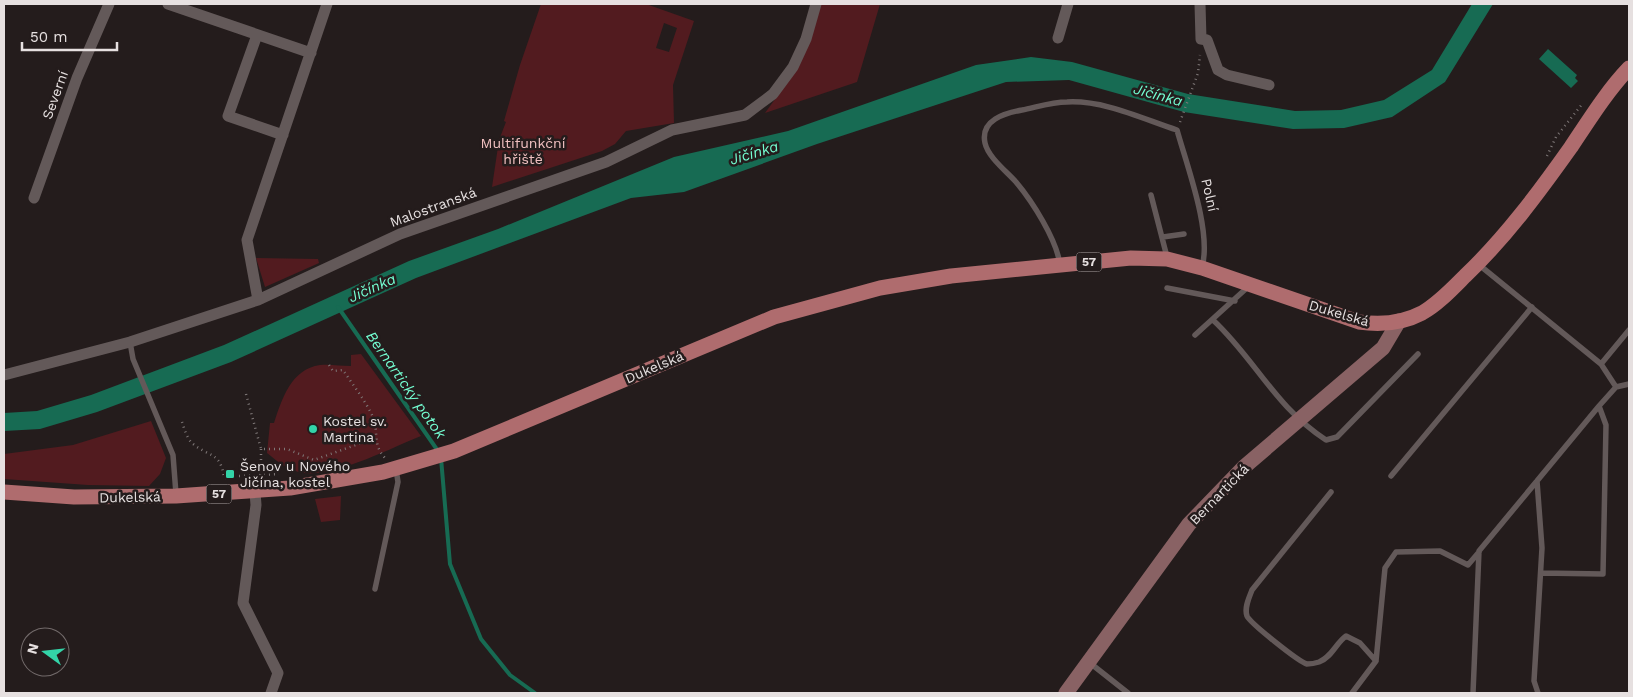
<svg xmlns="http://www.w3.org/2000/svg" width="1633" height="697" viewBox="0 0 1633 697" font-family="'Work Sans',sans-serif">
	<style>
		.green { fill: #521b1f; fill-rule: evenodd }
		.water { fill: #176b53 }
		.lines { fill: none; stroke-linecap: round; stroke-linejoin: round }
		.stream { stroke: #176b53; stroke-width: 4 }
		.path { stroke: #7f7878; stroke-width: 2.5; stroke-dasharray: 1 4; stroke-linecap: butt }
		.lane { stroke: #635959; stroke-width: 5.5 }
		.street { stroke: #635959; stroke-width: 11 }
		.secondary { stroke: #896264; stroke-width: 15 }
		.primary { stroke: #af6c6e; stroke-width: 15 }
		.poi-dot { fill: #33d4a8; stroke: #241c1c; stroke-width: 2 }
		.labels { text-anchor: middle; stroke-width: 5; stroke-linejoin: round; paint-order: stroke }
		.shield { fill: #241c1c; stroke: #aca5a5; stroke-width: 1 }
		.shield-label { font-size: 12px; font-weight: bold; fill: #e6e0e0 }
		.street-label { font-size: 14px; fill: #e6e0e0; stroke: #241c1c }
		.park-label { font-size: 14px; fill: #f0c0c0; stroke: #241c1c }
		.poi-label { font-size: 14px; fill: #e6e0e0; stroke: #241c1c; text-anchor: start }
		.water-label { font-size: 15px; font-style: italic; fill: #74fed2; stroke: #241c1c }
	</style>
	<rect width="100%" height="100%" fill="#241c1c"/>
	<path class="green" d="M541,4H646L694,21L673,85L674,123L626,131L615,144L602,151L492,187L499,140L506,122L504,121L520,65ZM664,23L677,28L669,52L656,48Z
		M820,4H880L857,82L765,113L797,69Z
		M256,258L318,259L319,263L265,287Z
		M361,354L421,436C391,448 335,477 304,473C289,471 278,462 267,453L270,423H274C282,399 291,369 320,365C331,364 340,366 351,366V355Z
		M151,421L166,458L160,474L149,486L88,485L4,479V454L73,445Z
		M341,496L340,520L321,522L315,499Z"/>
	<path class="water" d="M1472,4H1493L1445,82L1392,117L1344,128L1293,129L1184,112L1069,80L1006,82L817,144L684,192L631,198L416,278L231,362L97,412L40,429L4,431V413L37,411L91,395L224,345L409,261L498,229L674,157L788,131L976,65L1031,57L1072,62L1188,94L1295,111L1341,110L1384,100L1432,70Z
		M1548,49L1577,75L1575,78L1578,81L1571,88L1539,59Z"/>
	<g class="lines">
		<path class="stream" d="M338,307L438,451
			M441,458L450,564L481,639L510,675L535,693"/>
		<path class="path" d="M1180,122L1198,73L1200,55
			M1547,156L1556,137L1583,103
			M329,365L333,371L343,370C353,385 365,400 373,417C379,432 372,444 385,458
			M246,394L261,449H287L314,460L375,438
			M182,422C184,428 187,439 193,444C209,457 221,452 224,478H226
			M261,475V449
			M239,476L279,474"/>
		<path class="lane" d="M1151,195L1167,257
			M1163,237L1184,234
			M1478,264L1601,364L1616,387
			M1060,265C1057,240 1032,201 1016,182C1006,171 988,157 985,143C980,120 1005,113 1022,110C1037,107 1052,102 1067,102C1104,100 1143,119 1177,130C1187,166 1212,232 1202,267
			M1167,288L1235,301
			M1213,320C1255,359 1275,407 1326,440L1337,437L1418,354
			M1195,335L1249,286
			M130,342L133,359L173,455L176,494
			M1601,364L1629,330
			M1391,476L1532,307
			M1537,481L1542,548L1534,681L1538,693
			M1331,492L1252,590C1249,598 1244,608 1247,616C1250,623 1299,662 1307,664C1310,664 1316,663 1319,662C1332,657 1336,643 1346,636L1360,643L1376,661
			M1541,573L1603,574L1606,425L1599,406
			M375,589L398,482L396,469
			M1090,663L1128,693
			M1352,693L1376,661L1385,568L1396,552L1440,551L1468,565L1479,552
			M1473,693L1479,551L1599,406L1616,387L1629,384"/>
		<path class="street" d="M168,4L311,53
			M1200,4L1201,39L1207,40L1218,70L1227,75L1269,85
			M257,35L228,116L283,135
			M1058,38L1068,4
			M34,198L77,78L109,4
			M258,300L247,240L327,4
			M4,375L130,342L258,300L400,234L606,162L672,130L745,115L773,94L793,67L806,39L816,4
			M255,492L256,505L243,603L278,673L271,693"/>
		<path class="secondary" d="M1066,693L1189,524L1244,467L1383,348L1399,321"/>
		<path class="primary" d="M4,492L74,497L176,496L290,488L383,472L454,451L774,317L880,288L951,276L1131,258L1167,259L1202,268L1359,322C1380,325 1403,323 1422,313C1438,304 1452,289 1465,276C1506,237 1539,192 1571,147C1589,120 1607,91 1629,68"/>
	</g>
	<g class="poi-dot">
		<circle cx="313" cy="429" r="5"/>
		<rect x="225" y="469" width="10" height="10" rx="2.5"/>
	</g>
	<g class="labels">
		<g class="shield">
			<rect x="1076.5" y="252.5" width="25" height="19" rx="4"/>
			<rect x="206.5" y="484.5" width="25" height="19" rx="4"/>
		</g>
		<g class="shield-label">
			<text x="1089" y="266">57</text>
			<text x="219" y="498">57</text>
		</g>
		<g class="street-label">
			<text transform="translate(55 95) rotate(-70)" y="5">Severní</text>
			<text transform="translate(1210 195) rotate(77)" y="5">Polní</text>
			<text transform="translate(433 207) rotate(-20)" y="5">Malostranská</text>
			<text transform="translate(1339 313) rotate(16)" y="5">Dukelská</text>
			<text transform="translate(654 367) rotate(-23)" y="5">Dukelská</text>
			<text transform="translate(1219 494) rotate(-46)" y="5">Bernartická</text>
			<text transform="translate(130 497) rotate(-1)" y="5">Dukelská</text>
		</g>
		<g class="park-label">
			<text x="523" y="148">Multifunkční<tspan x="523" dy="16">hřiště</tspan></text>
		</g>
		<g class="poi-label">
			<text x="323" y="426">Kostel sv.<tspan x="323" dy="16">Martina</tspan></text>
			<text x="240" y="471">Šenov u Nového<tspan x="240" dy="16">Jičína, kostel</tspan></text>
		</g>
		<g class="water-label">
			<text transform="translate(1158 95) rotate(15)" y="5">Jičínka</text>
			<text transform="translate(754 153) rotate(-17)" y="5">Jičínka</text>
			<text transform="translate(372 288) rotate(-24)" y="5">Jičínka</text>
			<text transform="translate(406 385) rotate(55)" y="5">Bernartický potok</text>
		</g>
	</g>
	<rect width="1633" height="697" fill="none" stroke="#e6e0e0" stroke-width="10"/>
	<g transform="translate(45 652) rotate(285)"><circle r="24" fill="#241c1c" stroke="#726a6a"/>
	<path d="M0-4L9 19L0 12L-9 19Z" fill="#33d4a8"/>
	<text y="-8" font-size="14" font-weight="bold" text-anchor="middle" fill="#e6e0e0">N</text>
	</g>
	<path d="M22 42v8h95v-8" fill="none" stroke="#e6e0e0" stroke-width="2.5"/>
	<text x="30" y="42" font-size="15" fill="#e6e0e0" stroke="#241c1c" stroke-width="4" paint-order="stroke">50 m</text>
</svg>
